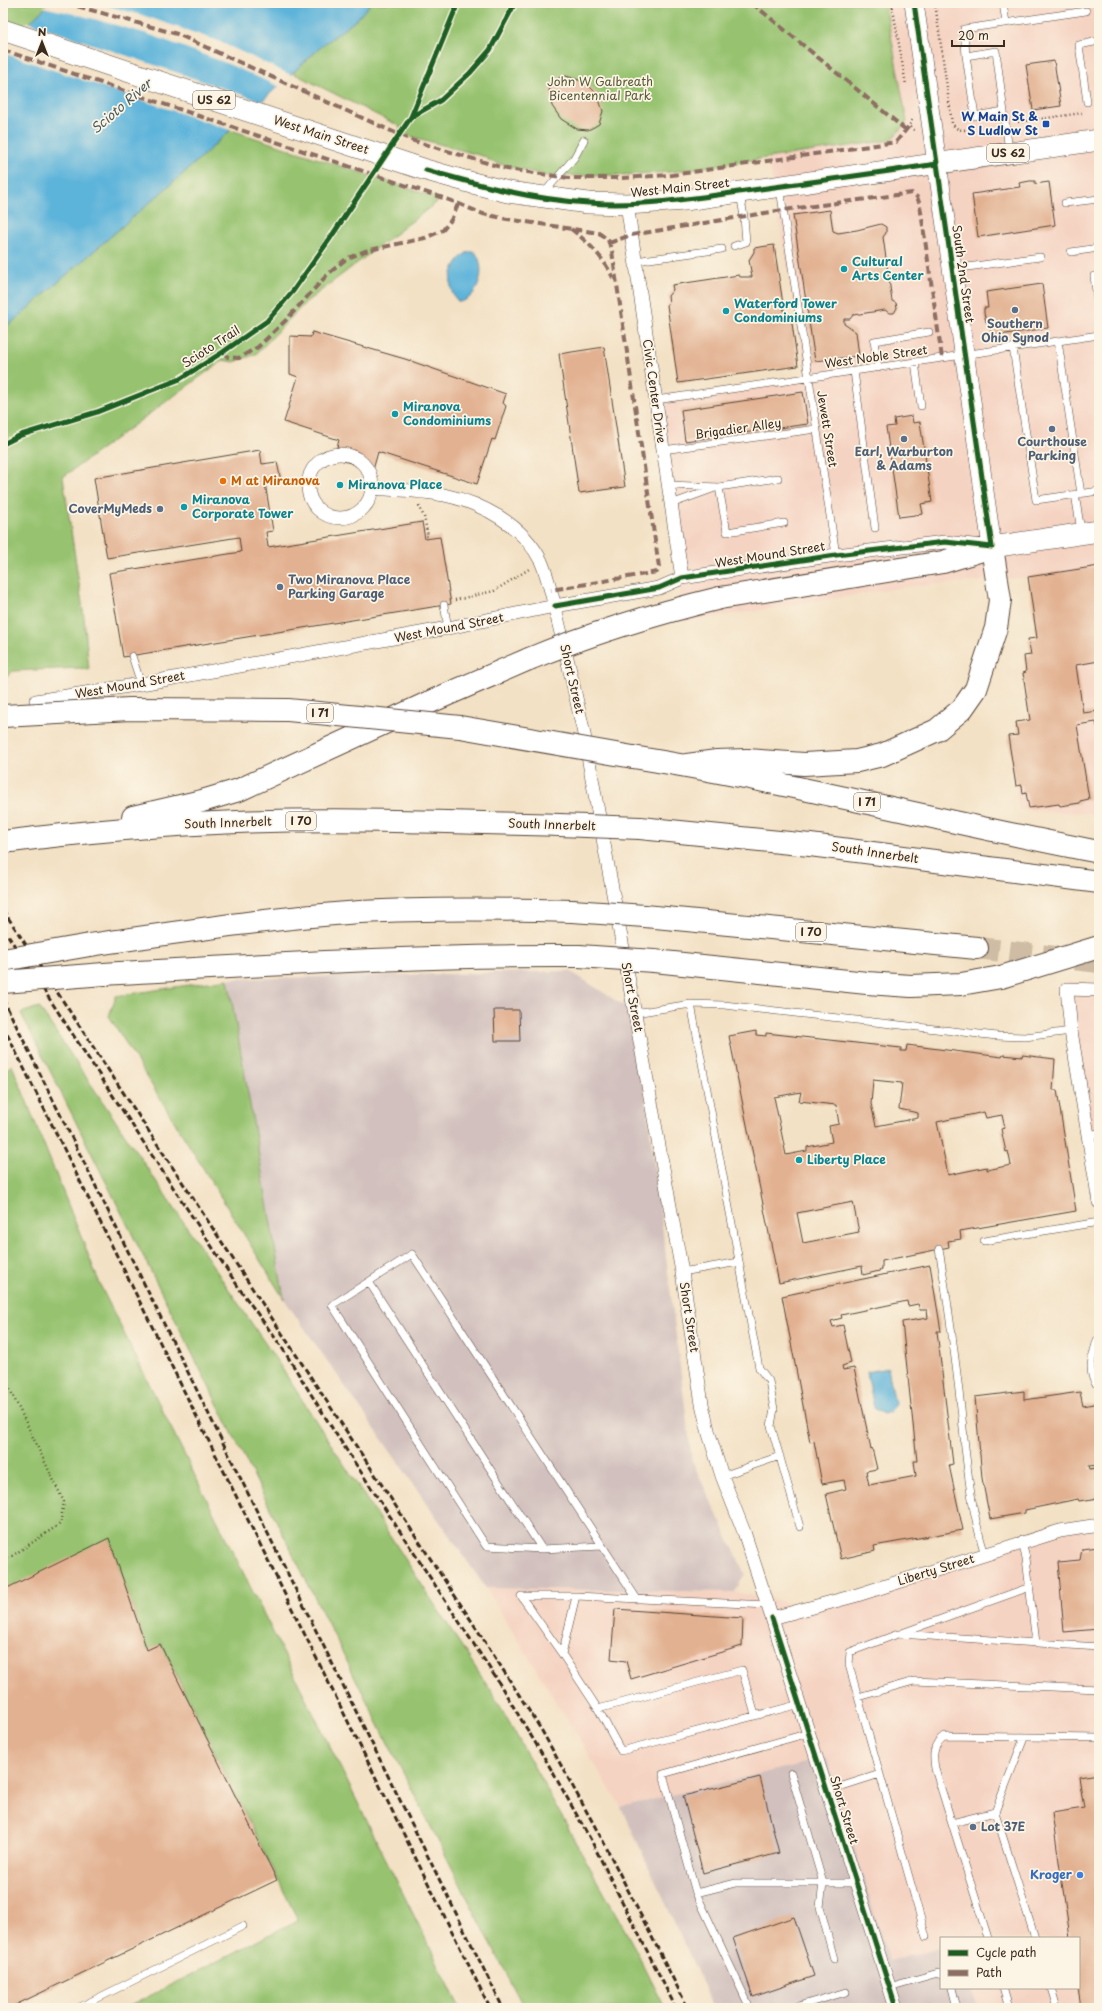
<svg xmlns="http://www.w3.org/2000/svg" width="1102" height="2011" viewBox="0 0 1102 2011" font-family="'Playpen Sans',sans-serif">
	<style>
		.built { fill: #f5d3c2 }
		.industrial { fill: #d1c0bd }
		.green { fill: #97c370; stroke: #697647 }
		.water { fill: #5db4da; stroke: #4c6f7c }
		.pier { fill: #f3e1c5 }
		.building { fill: #e2b191; fill-rule: evenodd }
		.lines { fill: none; stroke-linecap: round; stroke-linejoin: round }
		.highway-tunnel { stroke: #cebca4; stroke-width: 22; stroke-dasharray: 22 11; stroke-linecap: butt }
		.lane-casing { stroke: #574537; stroke-width: 8 }
		.street-casing { stroke: #574537; stroke-width: 14 }
		.secondary-casing { stroke: #574537; stroke-width: 20 }
		.primary-casing { stroke: #574537; stroke-width: 22 }
		.highway-casing { stroke: #574537; stroke-width: 24 }
		.path { stroke: #574537; stroke-width: 2.5; stroke-dasharray: 1 3; stroke-linecap: butt }
		.lane { stroke: #fff; stroke-width: 7 }
		.street { stroke: #fff; stroke-width: 13 }
		.secondary { stroke: #fff; stroke-width: 19 }
		.primary { stroke: #fff; stroke-width: 21 }
		.highway { stroke: #fff; stroke-width: 22 }
		.rail { stroke: #3b2a1e; stroke-width: 3; stroke-dasharray: 6 3; stroke-linecap: butt }
		.highway-bridge-casing { stroke: #574537; stroke-width: 24; stroke-linecap: butt }
		.highway-bridge { stroke: #fff; stroke-width: 22 }
		.quiet { stroke: #8d6e63; stroke-width: 4; stroke-dasharray: 8 4; stroke-linecap: butt }
		.cycleway-casing { stroke: #fcf5e5; stroke-width: 8 }
		.cycleway { stroke: #1b5e20; stroke-width: 5 }
		.transit-dot { fill: #1a4fb4; stroke: #fcf5e5; stroke-width: 1.5 }
		.culture-dot { fill: #0f9aa8; stroke: #fcf5e5; stroke-width: 1.5 }
		.service-dot { fill: #5c6f8a; stroke: #fcf5e5; stroke-width: 1.5 }
		.food-dot { fill: #e8710a; stroke: #fcf5e5; stroke-width: 1.5 }
		.shop-dot { fill: #3f7fe0; stroke: #fcf5e5; stroke-width: 1.5 }
		.labels { text-anchor: middle; stroke-width: 3.5; stroke-linejoin: round; paint-order: stroke }
		.shield { fill: #fcf5e5; stroke: #75675a; stroke-width: 1 }
		.shield-label { font-size: 11px; font-weight: bold; fill: #3b2a1e }
		.park-label { font-size: 12px; fill: #575837; stroke: #fcf5e5 }
		.transit-label { font-size: 12px; font-weight: bold; fill: #164399; stroke: #fcf5e5; text-anchor: end }
		.street-label { font-size: 12px; fill: #3b2a1e; stroke: #fcf5e5 }
		.culture-label { font-size: 12px; font-weight: bold; fill: #0d838f; stroke: #fcf5e5; text-anchor: start }
		.service-label { font-size: 12px; font-weight: bold; fill: #4e5e75; stroke: #fcf5e5 }
		.food-label { font-size: 12px; font-weight: bold; fill: #c56008; stroke: #fcf5e5; text-anchor: start }
		.shop-label { font-size: 12px; font-weight: bold; fill: #366cbe; stroke: #fcf5e5; text-anchor: end }
		.water-label { font-size: 13px; font-style: italic; fill: #475a60; stroke: #fcf5e5 }
	</style>
	<rect width="100%" height="100%" fill="#fcf5e5"/>
	<filter id="ink" filterUnits="userSpaceOnUse"><feTurbulence type="fractalNoise" baseFrequency=".025" numOctaves="2"/><feDisplacementMap in="SourceGraphic" scale="8" xChannelSelector="R" yChannelSelector="G"/><feConvolveMatrix kernelMatrix="1 2 1 2 8 2 1 2 1" color-interpolation-filters="sRGB"/></filter>
	<filter id="wash" filterUnits="userSpaceOnUse"><feTurbulence type="fractalNoise" baseFrequency=".012" numOctaves="4" result="noise"/><feDisplacementMap in="SourceGraphic" scale="16" xChannelSelector="R" yChannelSelector="G"/><feGaussianBlur stdDeviation="0.9" result="paint"/><feColorMatrix in="noise" values="0 0 0 0 0 0 0 0 0 0 0 0 0 0 0 0 0 1.4 0 .05"/><feComposite in="paint" operator="in"/></filter>
	<g filter="url(#wash)">
		<rect width="100%" height="100%" fill="#f3e1c5"/>
		<path class="built" d="M885,3H1099V814L1019,810L1008,736L1018,734L1016,722L1030,720L1023,673L1026,672L1024,656L1031,655L1028,639L1037,638L1028,577L906,587L684,622L654,401L807,379L768,158L891,140L907,122Z
			M1066,982H1099V1204L1067,989Z
			M1099,1521V2008H977L970,1988H1079V1938H941V1948L890,1962L827,1758L621,1807L486,1588L735,1592L812,1608Z"/>
		<path class="industrial" d="M570,971L635,1013L692,1461L745,1574L735,1592L486,1588L284,1299L228,979Z
			M827,1758L889,1961L941,1948V1988H970L977,2008H714L621,1807Z"/>
		<path class="green" d="M3,3H50L3,48Z
			M371,3H885L907,122L891,140L670,172L619,175L547,176L489,161L486,157L399,133L401,127L293,73L323,45L356,20Z
			M231,130L441,199L306,302L256,354L234,362L223,360L63,477L84,617L89,670L80,668L13,671L3,680V330L186,171Z
			M228,979L284,1299L109,1016L116,996Z
			M39,1007L279,1364L499,1704L636,1950L665,2008H524L394,1755L21,1013Z
			M12,1065L102,1289L460,2008H126L298,1920L161,1644L147,1650L109,1539L3,1593V1072Z"/>
		<path class="water" d="M50,3H371L356,20L323,45L186,171L3,330V48Z
			M469,252H475C487,267 480,299 459,302C443,289 452,259 469,252Z
			M888,1368L895,1404L890,1412L883,1414L874,1408L867,1372Z"/>
		<path class="pier" d="M48,3H97L142,15L218,41L293,76L280,87L226,63L148,34L83,16L43,7Z
			M27,22L264,102L233,131L3,53V45Z"/>
		<g id="blocks">
			<path class="building" d="M1054,61L1061,106L1033,110L1026,65Z
				M566,76L585,82L597,94L603,111L599,124L594,127L588,130L577,129L561,119L552,106L549,91L551,85L560,77Z
				M1030,181H1035V184L1049,182L1055,225L978,237L972,194L1020,187L1019,183Z
				M830,210L833,231L838,233L857,230L881,224L886,227V233L883,237L892,301L896,303L897,308L894,313H889L885,310L853,315L850,319H844V324L856,332L859,356L815,361L793,215Z
				M774,245L785,317L791,316L798,366L678,383L667,305L669,302L668,296L673,290L672,285L739,275L740,277H752L749,260L754,252V248Z
				M1042,284L1048,328L992,336L990,321L986,322L984,313V308H988L986,292Z
				M312,332L405,359L506,394L503,403L506,406L495,440L492,439L477,484L378,452L373,470L334,458L339,440L284,422L298,377L290,374V336L311,337Z
				M604,347L625,487L579,493L559,354Z
				M803,392L808,424L685,441L681,410Z
				M912,416L913,423L920,422L932,502L921,504L923,514L899,517L886,427L895,426L894,419Z
				M260,450L262,464L277,462L281,481L265,483L273,531L266,532L268,547L422,522L425,539L440,537L451,604L123,657L109,573L241,552L239,537L107,558L94,478Z
				M1099,566V661L1076,665L1083,713L1099,711V733L1096,722L1077,725L1089,799L1080,801V803L1060,806L1059,804L1029,808L1026,793L1023,794L1022,785L1016,786L1008,736L1018,735L1016,722L1030,720L1023,673L1026,672L1024,656L1031,655L1028,639L1037,638L1028,577Z
				M494,1010H519L520,1041H495Z
				M756,1031V1035L766,1036V1033L901,1048V1051H906L907,1045L1002,1057L1003,1055L1022,1057V1055L1055,1059L1053,1090H1057L1076,1211L960,1231L961,1239L948,1241L949,1247L882,1261V1269L879,1271L863,1275L862,1266L779,1283L729,1036ZM873,1080L902,1083L899,1109L918,1113V1118L876,1126L871,1104ZM801,1092L799,1101L836,1105L839,1124L829,1126L832,1142L807,1147V1151L786,1155L774,1097ZM984,1112L986,1118L1002,1115L1005,1128L1001,1129L1006,1152L1008,1151L1011,1165L987,1170V1167L948,1175L937,1122ZM853,1202L859,1232L803,1243L797,1213Z
				M930,1265L941,1331H937L953,1464L949,1465L963,1530L874,1546L875,1551L841,1559L826,1494L846,1489L844,1480L822,1484L814,1441L810,1442L782,1296ZM907,1301L908,1306L918,1304L920,1310H927L928,1318L902,1322L917,1461H914L916,1476L869,1485L866,1471L877,1469L872,1448L871,1449L854,1368L843,1370L842,1366L851,1363L843,1325L833,1327L831,1321L842,1318L841,1315Z
				M1024,1391V1400L1080,1392L1083,1406L1099,1403V1465L1089,1466L1090,1469L1099,1467V1498L1079,1501L1078,1499L1073,1500L1025,1510V1513L990,1519L982,1478L975,1397Z
				M109,1538L147,1650L160,1644L277,1880L9,2008H3V1590Z
				M1099,1547V1629L1064,1632L1058,1562L1080,1560L1082,1549Z
				M615,1609L743,1618L742,1646L631,1679L626,1661L611,1659Z
				M1099,1774V2008H1081L1078,1988L1079,1938H1070L1052,1813L1084,1808L1079,1777Z
				M760,1777L779,1853L703,1873L683,1796Z
				M794,1917L814,1976L753,1997L733,1938Z"/>
		</g>
	</g>
	<g filter="url(#ink)">
		<use href="#blocks" fill-opacity="0" stroke="#574537" stroke-width="1"/>
		<g class="lines">
			<path class="highway-tunnel" d="M977,948L1099,962"/>
			<defs>
				<path id="lane" d="M1003,3L1006,23
					M966,56L975,116L1004,111
					M1087,102L1079,45L1099,41
					M1009,151L996,51L966,56L964,29L1086,11
					M780,189L836,555
					M543,194L574,158L584,140
					M1065,203L1099,199
					M734,246L746,242L744,217L740,193
					M1071,252L1099,248
					M635,261L722,249
					M953,269L1040,257
					M1094,276L1099,314
					M1058,341L1081,494
					M1013,348L1036,500L1099,491
					M915,362L921,406
					M878,368L874,341L929,332
					M854,371L875,528
					M656,400L1099,335
					M663,450L816,429
					M669,485L719,487L778,478
					M719,487L727,532L784,523
					M1075,494L1081,531
					M671,504L715,488
					M444,605L448,628
					M132,656L141,684
					M691,1004L759,1368L769,1381L774,1409L771,1426L800,1527
					M635,1013L691,1004L724,1005L997,1036L1025,1037L1071,1031
					M1088,1135L1099,1133
					M984,1241L1099,1222
					M939,1249C948,1302 955,1355 961,1408C966,1458 970,1507 985,1555
					M682,1272L739,1262
					M369,1282L542,1549L602,1546
					M1099,1339L1097,1340C1093,1355 1087,1369 1095,1383H1099
					M722,1476L780,1456
					M1022,1543L1026,1558L1036,1643
					M542,1549L486,1546L332,1305L412,1254L637,1599
					M768,1605L576,1596L562,1654L598,1709L621,1751L800,1704
					M902,1633L1030,1587
					M562,1654L521,1596H576
					M1098,1689L1099,1666
					M858,1697L914,1681L1099,1689
					M598,1709L742,1670L755,1715
					M791,1773L823,1883L820,1907L834,1959
					M827,1791L880,1774
					M995,1812L1035,1938
					M952,1823L995,1812L1024,1738
					M696,1893L736,1883H856
					M926,1937L849,1665L850,1652L898,1634L1099,1647
					M988,1938L935,1769C933,1756 932,1744 944,1736L1099,1738
					M889,1987L938,1973L941,1975
					M952,1988L957,2008
					M1003,1988L1009,2008
					M1051,1988L1057,2008
					M78,2008L243,1926
					M750,2008L696,1893L663,1774L809,1733
					M792,2008L846,1992"/>
				<path id="street" d="M627,204L682,578
					M308 486a32 32 0 1 1 64 0a32 32 0 1 1-64 0Z
					M372,488C396,490 420,490 444,495C482,503 523,525 541,561C550,582 554,604 559,625C568,660 575,694 583,729L682,1272L702,1404L709,1434L722,1476L744,1532L772,1618L896,2008
					M36,701L141,684L448,628L555,606L659,588L682,578L836,555L945,542L982,546
					M1099,990L1067,989L1071,1031L1099,1202
					M772,1618L854,1596L1060,1531L1099,1525"/>
				<path id="secondary" d="M914,3L992,547"/>
				<path id="primary" d="M3,30L426,170L465,181L508,192L588,203L627,204L685,200L1099,140
					M992,547L1099,531"/>
				<path id="highway" d="M633,757C790,782 943,822 1099,852
					M687,765L717,761L747,760L804,764L857,761L882,755L937,730L962,709L976,689L996,628L1000,600L992,547L943,562L720,598
					M133,817L202,801L239,790L430,702L529,659
					M640,828L810,845L1099,882
					M3,842C81,832 160,825 238,822C345,818 453,822 559,825
					M645,916L977,948
					M90,945C180,932 270,918 360,912C431,908 501,909 572,911
					M654,961L867,983L911,986L961,984L1001,977
					M104,974C262,965 421,955 579,956"/>
			</defs>
			<use href="#lane" class="lane-casing"/>
			<use href="#street" class="street-casing"/>
			<use href="#secondary" class="secondary-casing"/>
			<use href="#primary" class="primary-casing"/>
			<use href="#highway" class="highway-casing"/>
			<path class="path" d="M892,3L906,85
				M935,3L952,123C957,132 964,130 973,129
				M912,120L909,126L915,131
				M1018,122L1082,113
				M419,506L424,517L428,536H425
				M455,600L494,591L529,569
				M3,1375L64,1502L60,1524L3,1562"/>
			<use href="#lane" class="lane"/>
			<use href="#street" class="street"/>
			<use href="#secondary" class="secondary"/>
			<use href="#primary" class="primary"/>
			<use href="#highway" class="highway"/>
			<path class="rail" d="M3,910L484,1640L542,1731L603,1841L688,2008
				M3,928L241,1291L281,1346L334,1431L496,1678L547,1762L592,1842L676,2008
				M3,999L503,2008
				M3,1026L490,2008"/>
			<defs>
				<path id="highway-bridge" d="M529,659C592,633 654,614 720,598
					M3,716L130,709L288,710L460,727L633,757
					M559,825L640,828
					M572,911L645,916
					M579,956L654,961
					M3,960L90,945
					M1001,977L1099,947
					M3,982L104,974"/>
			</defs>
			<use href="#highway-bridge" class="highway-bridge-casing"/>
			<use href="#highway-bridge" class="highway-bridge"/>
			<path class="quiet" d="M66,3L177,34L411,140L507,169L569,178H622L672,175L896,142L909,126
				M752,3L906,130
				M3,50L452,201L483,214L507,219L599,233L608,240L612,251L659,567L657,572L551,590
				M571,229C588,242 604,258 613,278
				M609,243L631,235L783,210L912,193L917,197L920,205L942,358
				M223,352L228,357L239,358L258,347L286,320L327,275L346,259L365,251L425,238L443,230L451,220L458,204"/>
			<defs>
				<path id="cycleway" d="M411,117L458,3
					M426,170C479,185 533,200 589,203C646,207 703,197 760,189C819,181 878,173 937,164
					M3,444L21,435L97,412L180,379L223,352L267,321L293,291L329,240L411,117L441,100L470,73L490,50L515,3
					M555,606L659,588L682,578L836,555L945,542L992,547L914,3
					M772,1618L896,2008"/>
			</defs>
			<use href="#cycleway" class="cycleway-casing"/>
			<use href="#cycleway" class="cycleway"/>
		</g>
	</g>
	<rect class="transit-dot" x="1042" y="120" width="8" height="8" rx="2"/>
	<g class="culture-dot">
		<circle cx="844" cy="269" r="4"/>
		<circle cx="726" cy="311" r="4"/>
		<circle cx="395" cy="414" r="4"/>
		<circle cx="340" cy="485" r="4"/>
		<circle cx="184" cy="507" r="4"/>
		<circle cx="799" cy="1160" r="4"/>
	</g>
	<g class="service-dot">
		<circle cx="1015" cy="310" r="4"/>
		<circle cx="1052" cy="429" r="4"/>
		<circle cx="904" cy="439" r="4"/>
		<circle cx="160" cy="509" r="4"/>
		<circle cx="280" cy="587" r="4"/>
		<circle cx="973" cy="1827" r="4"/>
	</g>
	<circle class="food-dot" cx="223" cy="481" r="4"/>
	<circle class="shop-dot" cx="1080" cy="1875" r="4"/>
	<g class="labels">
		<g class="shield">
			<rect x="193" y="91" width="42" height="18" rx="3"/>
			<rect x="987" y="144" width="42" height="18" rx="3"/>
			<rect x="307" y="704" width="26" height="18" rx="3"/>
			<rect x="854" y="793" width="26" height="18" rx="3"/>
			<rect x="286" y="812" width="30" height="18" rx="3"/>
			<rect x="796" y="923" width="30" height="18" rx="3"/>
		</g>
		<g class="shield-label">
			<text x="214" y="104">US 62</text>
			<text x="1008" y="157">US 62</text>
			<text x="320" y="717">I 71</text>
			<text x="867" y="806">I 71</text>
			<text x="301" y="825">I 70</text>
			<text x="811" y="936">I 70</text>
		</g>
		<g class="park-label">
			<text x="600" y="86">John W Galbreath<tspan x="600" dy="14">Bicentennial Park</tspan></text>
		</g>
		<g class="transit-label">
			<text x="1038" y="121">W Main St &amp;<tspan x="1038" dy="14">S Ludlow St</tspan></text>
		</g>
		<g class="street-label">
			<text transform="translate(321 135) rotate(18)" y="4">West Main Street</text>
			<text transform="translate(680 188) rotate(-6)" y="4">West Main Street</text>
			<text transform="translate(963 274) rotate(82)" y="4">South 2nd Street</text>
			<text transform="translate(211 347) rotate(-33)" y="4">Scioto Trail</text>
			<text transform="translate(876 357) rotate(-8)" y="4">West Noble Street</text>
			<text transform="translate(654 391) rotate(82)" y="4">Civic Center Drive</text>
			<text transform="translate(738 429) rotate(-8)" y="4">Brigadier Alley</text>
			<text transform="translate(827 429) rotate(81)" y="4">Jewett Street</text>
			<text transform="translate(770 555) rotate(-9)" y="4">West Mound Street</text>
			<text transform="translate(449 628) rotate(-11)" y="4">West Mound Street</text>
			<text transform="translate(572 679) rotate(77)" y="4">Short Street</text>
			<text transform="translate(130 685) rotate(-10)" y="4">West Mound Street</text>
			<text transform="translate(228 823) rotate(-2)" y="4">South Innerbelt</text>
			<text transform="translate(552 825) rotate(2)" y="4">South Innerbelt</text>
			<text transform="translate(875 853) rotate(8)" y="4">South Innerbelt</text>
			<text transform="translate(632 997) rotate(79)" y="4">Short Street</text>
			<text transform="translate(689 1317) rotate(81)" y="4">Short Street</text>
			<text transform="translate(936 1570) rotate(-17)" y="4">Liberty Street</text>
			<text transform="translate(844 1810) rotate(73)" y="4">Short Street</text>
		</g>
		<g class="culture-label">
			<text x="852" y="266">Cultural<tspan x="852" dy="14">Arts Center</tspan></text>
			<text x="734" y="308">Waterford Tower<tspan x="734" dy="14">Condominiums</tspan></text>
			<text x="403" y="411">Miranova<tspan x="403" dy="14">Condominiums</tspan></text>
			<text x="348" y="489">Miranova Place</text>
			<text x="192" y="504">Miranova<tspan x="192" dy="14">Corporate Tower</tspan></text>
			<text x="807" y="1164">Liberty Place</text>
		</g>
		<g class="service-label">
			<text x="1015" y="328">Southern<tspan x="1015" dy="14">Ohio Synod</tspan></text>
			<text x="1052" y="446">Courthouse<tspan x="1052" dy="14">Parking</tspan></text>
			<text x="904" y="456">Earl, Warburton<tspan x="904" dy="14">&amp; Adams</tspan></text>
			<text x="152" y="513" text-anchor="end">CoverMyMeds</text>
			<text x="288" y="584" text-anchor="start">Two Miranova Place<tspan x="288" dy="14">Parking Garage</tspan></text>
			<text x="981" y="1831" text-anchor="start">Lot 37E</text>
		</g>
		<g class="food-label">
			<text x="231" y="485">M at Miranova</text>
		</g>
		<g class="shop-label">
			<text x="1072" y="1879">Kroger</text>
		</g>
		<g class="water-label">
			<text transform="translate(121 106) rotate(-41)" y="5">Scioto River</text>
		</g>
	</g>
	<rect width="1102" height="2011" fill="none" stroke="#fcf5e5" stroke-width="16"/>
	<rect x="940" y="1937" width="140" height="52" fill="#fcf5e5" stroke="#afa495"/>
	<rect x="948" y="1950" width="20" height="6" fill="#1b5e20" stroke="#afa495"/>
	<text x="976" y="1957" font-size="12" fill="#3b2a1e">Cycle path</text>
	<rect x="948" y="1970" width="20" height="6" fill="#8d6e63" stroke="#afa495"/>
	<text x="976" y="1977" font-size="12" fill="#3b2a1e">Path</text>
	<g transform="translate(42 42)" stroke="#fcf5e5" stroke-width="3" paint-order="stroke">
	<path d="M0-3L7 15L0 10L-7 15Z" fill="#3b2a1e"/>
	<text y="-6" font-size="11" font-weight="bold" text-anchor="middle" fill="#3b2a1e">N</text>
	</g>
	<path d="M952 40v6h52v-6" fill="none" stroke="#3b2a1e" stroke-width="2"/>
	<text x="958" y="40" font-size="12" fill="#3b2a1e" stroke="#fcf5e5" stroke-width="3" paint-order="stroke">20 m</text>
</svg>
